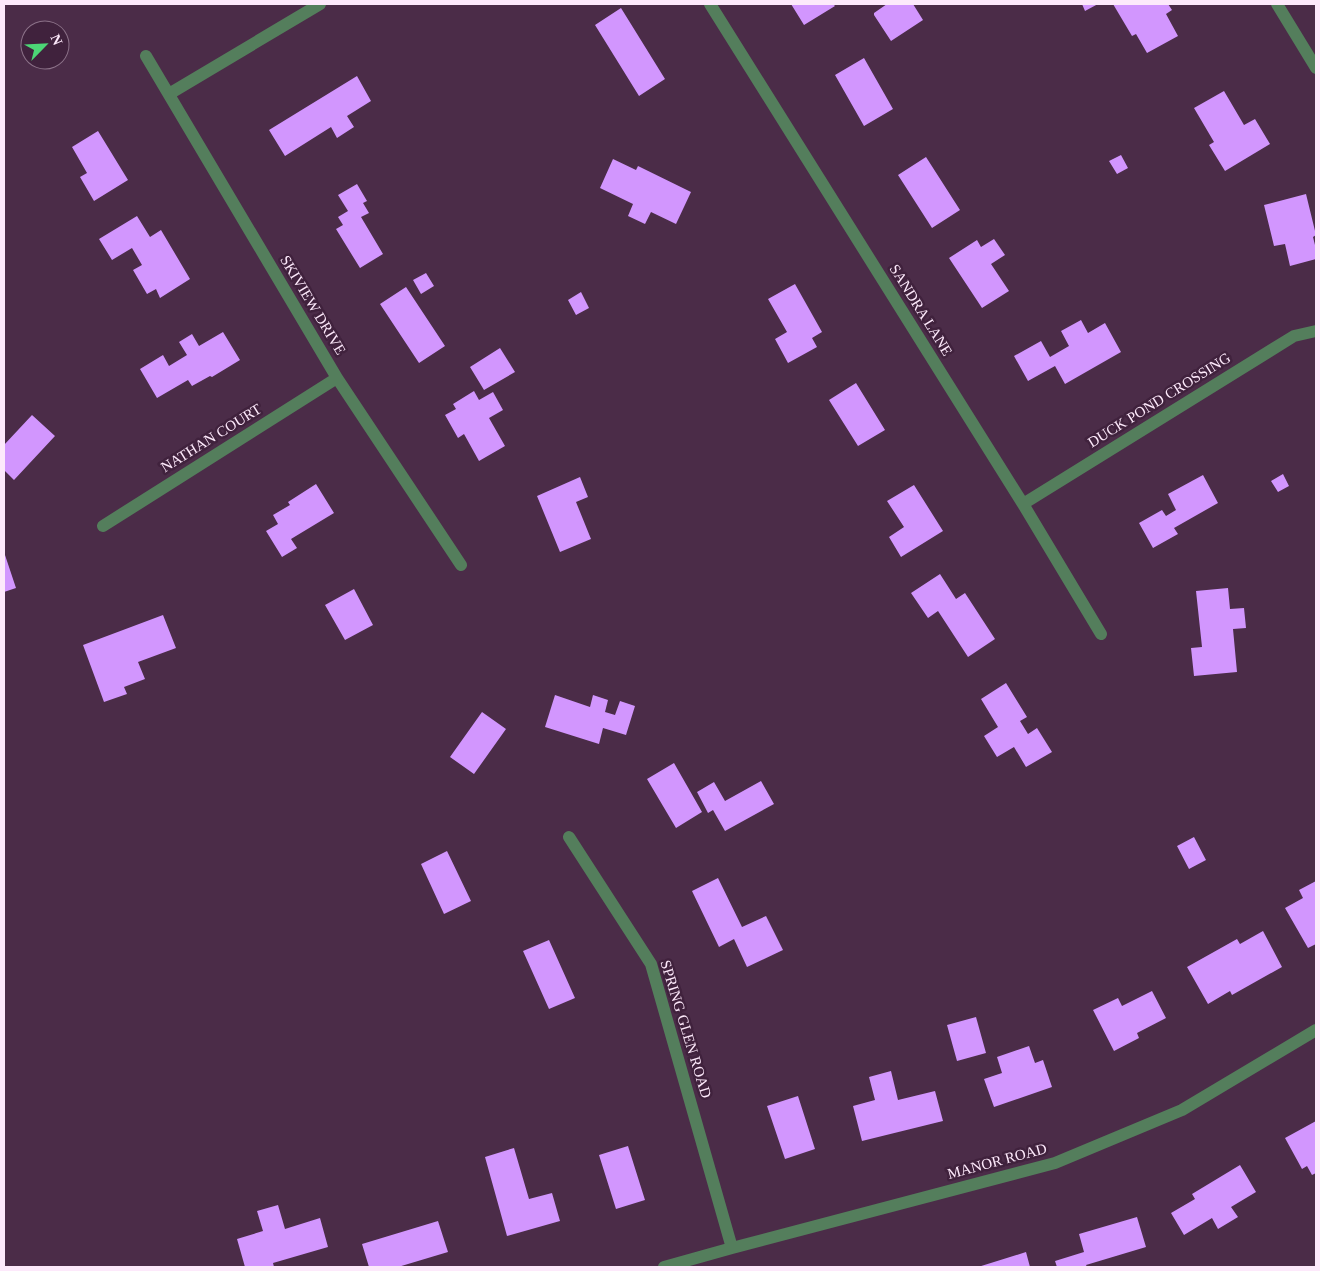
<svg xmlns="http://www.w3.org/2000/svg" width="1320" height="1271" viewBox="0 0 1320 1271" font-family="'Times New Roman',serif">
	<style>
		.building { fill: #d296fe }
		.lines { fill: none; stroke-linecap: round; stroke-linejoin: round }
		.street { stroke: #547e5c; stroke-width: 12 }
		.labels { text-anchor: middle; stroke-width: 5; stroke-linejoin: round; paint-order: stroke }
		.street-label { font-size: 15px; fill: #fde9fb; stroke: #40223d }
	</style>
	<rect width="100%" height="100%" fill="#4b2c48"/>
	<path class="building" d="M791,4H833L835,6L804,25Z
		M887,4H913L923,20L891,41L874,15V13Z
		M1082,4H1098L1085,11Z
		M1113,4H1168L1172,10L1166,14L1178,36L1147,53L1136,34L1132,36Z
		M621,8L665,79L639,96L595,25Z
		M864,58L893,109L864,126L835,75Z
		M357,76L371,101L347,116L354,127L337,138L331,127L285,156L269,130Z
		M1224,91L1244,125L1255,119L1270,144L1225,171L1209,145L1214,142L1194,108Z
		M98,131L128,180L94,201L80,177L87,173L72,147Z
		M1121,155L1128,168L1117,174L1109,161Z
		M926,157L960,210L932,228L898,175Z
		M613,159L636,170L638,166L691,192L676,224L651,212L645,224L628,216L633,204L600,188Z
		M357,184L367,201L363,203L369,213L361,217L383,254L360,268L336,229L343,225L338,217L348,211L338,195Z
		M1306,194L1316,235L1313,237L1316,249V259L1290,266L1285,244L1274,246L1264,205Z
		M137,216L150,237L161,230L190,279L160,298L156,289L147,294L133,270L142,265L132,248L112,260L99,239Z
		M994,239L1005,255L991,264L1009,291L982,308L949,258L977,240L981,247Z
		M426,273L434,286L421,294L413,280Z
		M795,284L822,332L812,338L817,347L788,363L775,339L787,332L768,299Z
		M406,287L445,346L419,363L380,304Z
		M581,292L589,308L576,315L568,300Z
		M1081,320L1088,333L1105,323L1121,352L1065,384L1055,366L1028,381L1014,356L1041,341L1050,357L1069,346L1061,331Z
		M223,332L240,360L212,377L210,376L192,386L188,380L157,398L140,369L163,355L169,366L187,355L179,342L192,334L199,346Z
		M500,348L515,372L484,390L470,367Z
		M856,383L885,430L858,446L829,400Z
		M474,391L479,400L493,392L503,410L489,418L505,446L479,461L464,434L458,438L445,415L456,409L453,404Z
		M32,415L55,436L14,480L4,470V445Z
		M1283,474L1289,486L1278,492L1271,481Z
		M1203,475L1218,503L1174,528L1178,534L1153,548L1139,523L1162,510L1166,516L1176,510L1168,494Z
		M580,477L588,497L576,502L591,539L560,552L537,496Z
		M316,484L334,513L291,539L297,548L282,557L266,531L278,524L273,515L290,505L288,502Z
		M914,485L943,531L901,557L889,537L904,527L887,501Z
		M4,552L16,588L4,592Z
		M940,574L956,599L965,593L995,639L968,657L938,611L928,618L911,593Z
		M1228,588L1230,609L1244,608L1246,628L1233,629L1237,672L1194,676L1191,648L1202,647L1196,591Z
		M354,589L373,625L345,640L325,605Z
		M163,615L176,648L138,662L145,679L124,687L127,694L104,702L83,645Z
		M1006,683L1027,717L1020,721L1028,734L1037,728L1052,752L1026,767L1014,747L997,757L984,736L998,727L981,699Z
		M555,695L590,707L593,695L608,700L605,712L615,715L620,701L635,706L626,735L603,728L599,744L545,727Z
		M482,712L506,729L474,774L450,757Z
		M674,763L702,812L676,828L647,779Z
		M761,781L774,804L725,831L713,810L708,813L697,792L714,782L725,801Z
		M1194,837L1206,860L1189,869L1177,846Z
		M447,851L471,901L444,914L421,864Z
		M718,878L742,927L766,916L783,950L747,967L734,939L719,947L692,891Z
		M1316,881V944L1308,948L1285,908L1303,898L1299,890Z
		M1263,931L1282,967L1232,995L1230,991L1208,1004L1187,967L1237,939L1240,944Z
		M549,940L575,998L549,1009L523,951Z
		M1152,991L1166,1018L1137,1033L1139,1038L1114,1051L1093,1010L1118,998L1122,1006Z
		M976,1017L986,1053L957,1061L947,1025Z
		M1029,1046L1035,1063L1043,1060L1052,1087L994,1107L984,1079L1002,1073L997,1057Z
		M891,1071L898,1100L935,1091L943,1121L862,1141L853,1106L875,1100L869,1077Z
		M798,1096L815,1149L785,1159L767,1106Z
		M1316,1121V1173L1312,1175L1307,1166L1302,1169L1285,1138Z
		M628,1146L645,1200L616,1209L599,1155Z
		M514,1148L529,1199L552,1193L560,1221L507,1236L485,1157Z
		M1240,1165L1256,1192L1231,1207L1238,1217L1218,1229L1212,1218L1184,1235L1171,1213L1195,1199L1192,1194Z
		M278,1205L285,1229L320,1218L328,1247L273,1263L274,1267H245L237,1239L263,1231L257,1211Z
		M1137,1217L1146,1247L1086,1265L1087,1267H1057L1055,1261L1084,1252L1079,1234Z
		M438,1221L448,1252L398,1267H369L362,1244Z
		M1026,1252L1030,1267H978Z"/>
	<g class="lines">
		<path class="street" d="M710,4L1023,504L1101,634
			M1277,4L1316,68
			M146,56L337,378L461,565
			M169,94L320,4
			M1023,504L1294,336L1316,331
			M103,526L337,378
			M569,837L651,964L732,1248
			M664,1267L732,1248L1055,1163L1182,1110L1316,1030"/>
	</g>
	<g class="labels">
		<g class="street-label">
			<text transform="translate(313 305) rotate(59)" y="5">SKIVIEW DRIVE</text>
			<text transform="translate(921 310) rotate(58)" y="5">SANDRA LANE</text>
			<text transform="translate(1159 400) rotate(-32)" y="5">DUCK POND CROSSING</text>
			<text transform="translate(211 438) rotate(-32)" y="5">NATHAN COURT</text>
			<text transform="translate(686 1029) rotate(73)" y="5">SPRING GLEN ROAD</text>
			<text transform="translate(997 1161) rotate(-15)" y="5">MANOR ROAD</text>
		</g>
	</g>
	<rect width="1320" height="1271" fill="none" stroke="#fde9fb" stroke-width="10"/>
	<g transform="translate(45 45) rotate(66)"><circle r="24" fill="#40223d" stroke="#8c7289"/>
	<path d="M0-4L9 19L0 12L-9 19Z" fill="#4cd676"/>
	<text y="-8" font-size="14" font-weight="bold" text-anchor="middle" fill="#fde9fb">N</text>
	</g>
</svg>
